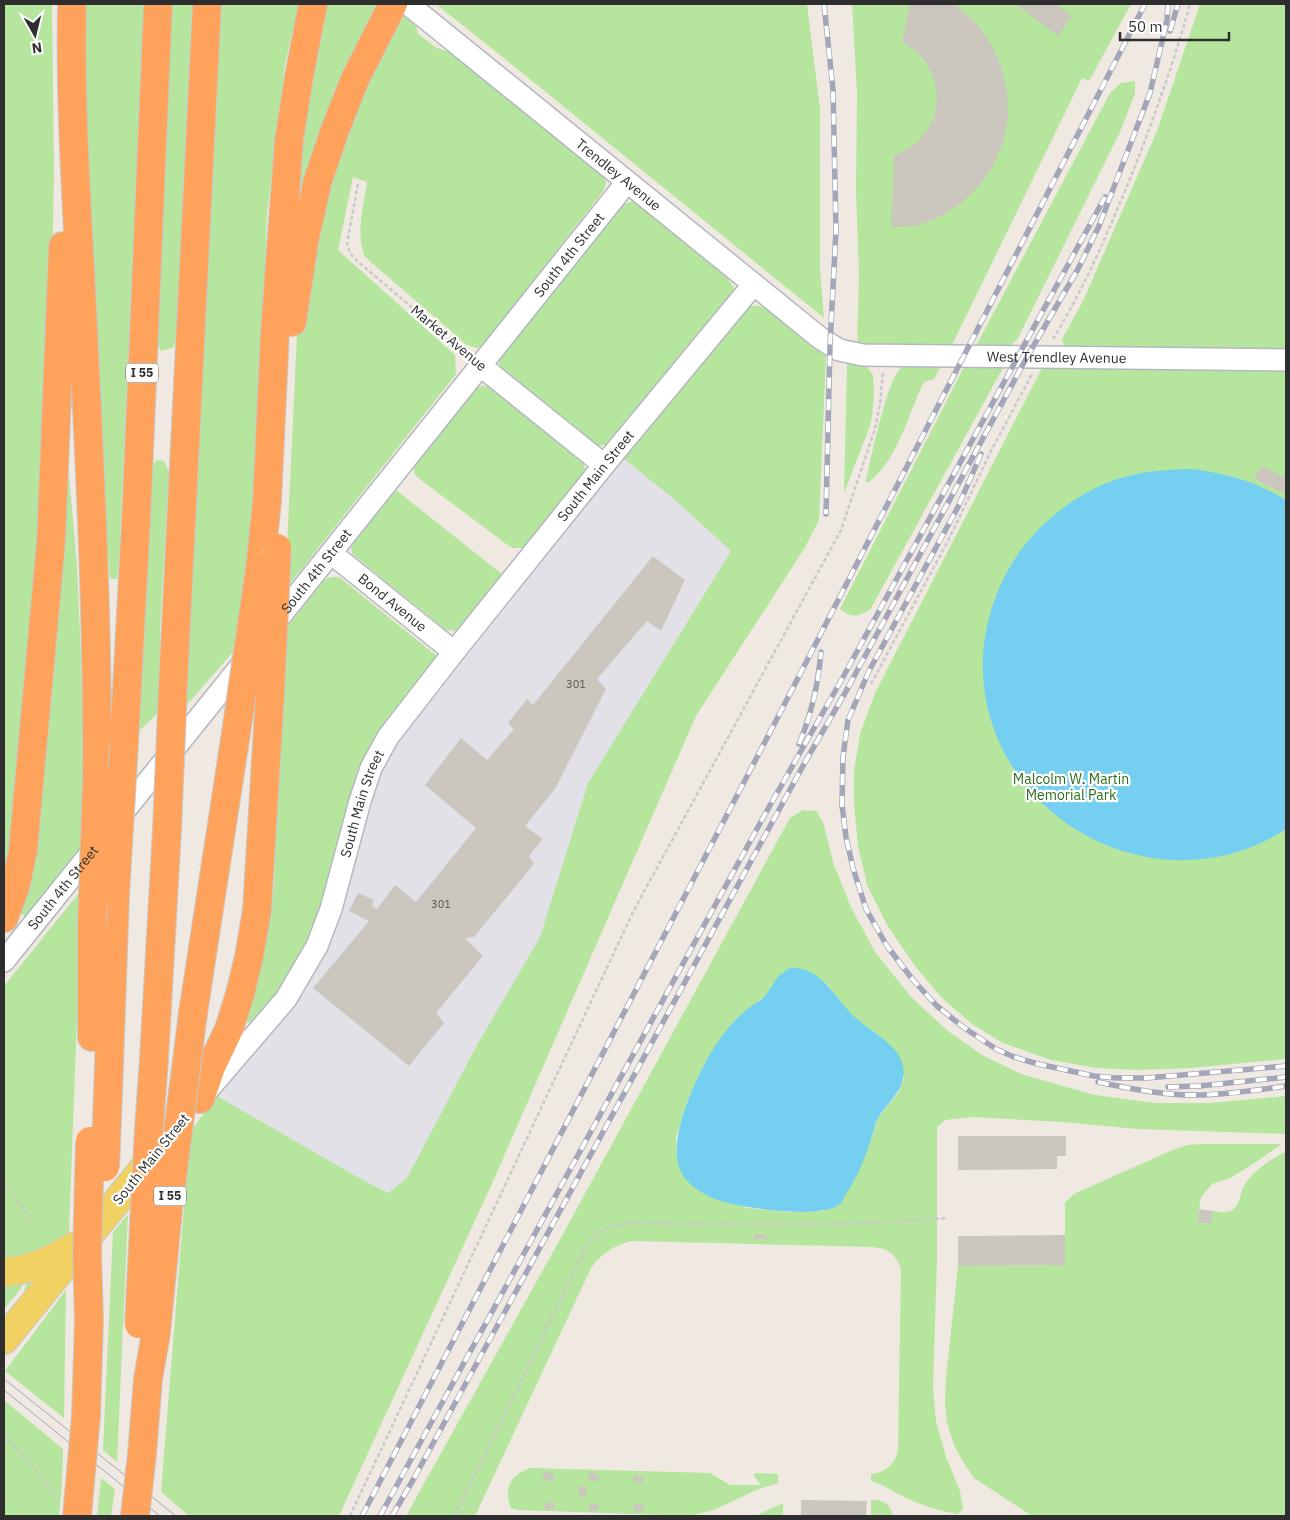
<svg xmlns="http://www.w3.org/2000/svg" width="1290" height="1520" viewBox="0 0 1290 1520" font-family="'IBM Plex Sans',sans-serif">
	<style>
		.industrial { fill: #e3e1e8 }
		.green { fill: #b6e59e; fill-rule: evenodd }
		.water { fill: #75cff0 }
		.building { fill: #cbc7bf }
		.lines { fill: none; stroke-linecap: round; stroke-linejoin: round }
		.minor-casing { stroke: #b4b7c1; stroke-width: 24 }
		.major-casing { stroke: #c9c9c9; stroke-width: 30 }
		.highway-casing { stroke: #c9c9c9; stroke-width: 30 }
		.path { stroke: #c9c9c9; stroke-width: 2.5; stroke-dasharray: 4 2.5; stroke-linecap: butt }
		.minor { stroke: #fff; stroke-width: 21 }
		.major { stroke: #f2d163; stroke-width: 28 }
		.highway { stroke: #ffa35c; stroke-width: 28 }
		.tram { stroke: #a3a6b8; stroke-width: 1 }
		.rail-casing { stroke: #a3a6b8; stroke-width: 5.5 }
		.rail { stroke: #fff; stroke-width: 4; stroke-dasharray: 11; stroke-linecap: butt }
		.highway-bridge-casing { stroke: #c9c9c9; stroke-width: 30; stroke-linecap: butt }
		.highway-bridge { stroke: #ffa35c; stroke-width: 28 }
		.labels { text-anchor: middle; stroke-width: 4.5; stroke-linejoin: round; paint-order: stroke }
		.number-label { font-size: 11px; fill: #555452 }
		.shield { fill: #fff; stroke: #6d6d6d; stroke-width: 1 }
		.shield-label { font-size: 12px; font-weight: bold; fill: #2e2e2e }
		.street-label { font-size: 14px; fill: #2e2e2e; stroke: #fff }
		.park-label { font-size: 14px; fill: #2c6e1b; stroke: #fff }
	</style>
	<rect width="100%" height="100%" fill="#efe9e1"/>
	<path class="industrial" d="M623,458L675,500L731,551L588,783L540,937L477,1045L407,1178L389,1193L354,1175L217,1096L274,1027L313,976L323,958L332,939L370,800L378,777L389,754Z"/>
	<path class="green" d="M4,4H52L54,171L52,282L45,448L34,600L11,819L9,871L4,898Z
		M84,4H144L119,562L117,579H110L106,531L87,148Z
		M169,4H192L176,340L173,348L161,351L158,345L157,318Z
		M221,4H299L285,65L267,215L263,331L254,507L239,645L186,706Z
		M321,4H381L295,232L290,226Z
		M436,4H807L820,109V270L824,318L515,67Z
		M852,4H1131L1089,81L1082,78L951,347L857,346L859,273L856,191L857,93Z
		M1200,4H1286V349L1069,348L1064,345L1062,339L1083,301L1157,131Z
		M398,10L416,26L418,34L437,48L452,53L601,174L606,181L605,187L601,194L482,346L477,348L467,345L365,257C355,233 364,206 367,182L353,177L338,250L455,355L456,374L285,590L297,335L305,282L328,171Z
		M1135,81V93L1121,130L1017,340L1008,347L976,346L1110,93L1121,83Z
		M633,201L643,205L726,276L734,288L731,295L711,317L608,444L597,446L542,404L500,367L499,361L503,355L624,204Z
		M750,306H759L769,310L811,346L826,356L819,520L804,549L696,716L495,1177L339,1516H189L161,1492L190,1132L217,1096L354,1175L388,1193L407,1178L477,1045L540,937L588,783L731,551L675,500L623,458L743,310Z
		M847,364L867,367L873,375L874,394L872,416L870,426L844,493Z
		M903,366H941L934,379L924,382C907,416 899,458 868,483L866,481C871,459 887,377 903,366Z
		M1004,366L870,610C856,617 852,618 840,609L964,367Z
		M1042,368L1286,370V1059L1191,1068L1140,1070L1096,1068L1051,1060L1003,1043L972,1024L941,997L915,966L887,925L867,885L858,846L854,805V771L860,734L875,693Z
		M481,386H490L580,456L585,468L582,482L523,548H513L509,546L417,477L414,472V465L471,392Z
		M157,460L164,461L169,472L160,629L159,712L138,732L151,466Z
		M69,475L77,566L81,656L83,774L80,852L26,918L20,912L62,504Z
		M396,490L503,575L458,631L446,630L352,554L351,547L354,541Z
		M332,577H339L438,657L374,738L357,771L311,939L294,969L272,1000L249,1023L243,1020L257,978L267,937L274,885L283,633L324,580Z
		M803,810L816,811L823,822L834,865L851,907L875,952L912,998L948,1031L982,1055L1021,1074L1095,1095L1155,1103H1209L1286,1096V1134L1137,1129L1063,1122L972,1117L945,1120L937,1127V1258L933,1389L936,1421L946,1457L960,1491L963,1509L958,1514C939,1511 920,1505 902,1496C892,1491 883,1484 871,1481V1474C886,1472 894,1465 898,1451L901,1269C895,1254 890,1249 873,1247L631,1241C613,1246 602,1253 591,1268L475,1516H406L563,1234L790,818ZM828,985L839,1001L854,1018L882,1038L896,1052L904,1079L898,1093L877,1119L872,1137L824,1211L789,1212L746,1208L677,1158L676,1137L688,1100L702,1069L744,1012L764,997Z
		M79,893L80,938L69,1231L52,1244L4,1264V986Z
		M1201,1144H1282L1247,1168L1228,1179L1212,1184L1201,1197L1197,1222L1211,1224L1213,1211C1219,1212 1227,1214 1232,1210C1240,1206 1240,1193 1244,1186C1253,1170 1271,1160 1286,1151V1516H1032L974,1478L963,1462L954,1445L947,1423L945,1403L946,1378L958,1266L1065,1265V1203L1074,1194L1170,1151L1187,1145Z
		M128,1214L117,1462L103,1450L113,1232Z
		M50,1268L4,1322V1316L24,1292L28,1277Z
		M4,1280L24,1281L20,1290L4,1309Z
		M66,1290L64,1418L5,1371Z
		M4,1400L63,1449L62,1484L59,1516H4Z
		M530,1468L710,1473L730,1485H761L754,1476L755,1473L778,1474V1483L756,1490L714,1510L688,1516L517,1510L511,1508C503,1489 511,1474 530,1468Z
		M101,1478L115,1489L111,1516H97Z
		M871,1500C883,1500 891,1503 892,1516H871Z
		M783,1503V1516H755Z"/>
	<path class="water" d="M1192,469C1228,474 1255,481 1286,500V829C1248,855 1198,865 1153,858C1030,839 950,715 996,596C1008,565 1027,538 1052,517C1074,498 1100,483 1128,476C1149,471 1170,469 1192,469Z
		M790,968C795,968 800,968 805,970C829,978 841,1008 862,1023C875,1033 900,1048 903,1066C907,1089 889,1100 878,1118C875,1123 874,1130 872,1136C866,1156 858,1176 846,1194C844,1197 842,1202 840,1204C820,1220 741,1208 718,1200C706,1196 691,1187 684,1177C672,1159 677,1137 682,1118C694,1081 714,1038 744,1012C750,1006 760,1002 765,996C770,990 773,983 778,977C781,973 786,971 790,968Z"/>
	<path class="building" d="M910,4H952L959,8L978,25L992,46L1002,68L1007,93L1008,118L1003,143L993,166L979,186L960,204L939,217L916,226L891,227L894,156L906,150L918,142L927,130L934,117L937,103L936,88L932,74L925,61L915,50L902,42Z
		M1015,4H1055L1072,16L1058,36Z
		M1261,466L1286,478V491L1285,494L1254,479Z
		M653,556L685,580L661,631L647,621L597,679L606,689L555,789L525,826L543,839L529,856L534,864L474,937L465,938L483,956L436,1013L444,1023L409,1066L313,988L369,921L349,911L358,893L374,900L372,906L377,909L395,885L416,902L476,828L425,785L461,738L487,760L514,729L508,723L527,699L533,705Z
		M958,1136H1066V1156H1057V1169L958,1170Z
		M1199,1209L1213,1211L1211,1224L1197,1222Z
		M754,1234L767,1235V1240L753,1239Z
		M1065,1235V1265L958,1266V1236Z
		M545,1471L555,1475L552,1482L542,1478Z
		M590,1472L599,1476L597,1482L587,1479Z
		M635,1474L644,1478L641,1484L632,1480Z
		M579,1486L587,1487L586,1497L579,1496Z
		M801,1500L867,1501L866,1516H801Z
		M553,1501L555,1508L546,1511L544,1504Z
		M597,1503L599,1509L590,1512L588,1506Z
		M642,1503L644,1510L635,1512L633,1505Z"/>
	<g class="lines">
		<defs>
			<g id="minor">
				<path id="s1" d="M408,4L820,338L839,350L863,355L1286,360"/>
				<path d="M481,366L604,465"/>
				<path id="s2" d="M331,553L454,652"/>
				<path id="s3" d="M270,629L627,182"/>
				<path d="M117,820L248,657"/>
				<path id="s4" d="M4,961L98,844"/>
				<path id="s5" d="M207,1091L286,999L317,946L331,909L360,801L371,768L388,737L454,652L604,465L753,285"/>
			</g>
			<path id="major" d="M4,1272C29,1271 53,1260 74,1246
				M4,1340L156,1153"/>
			<path id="highway" d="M72,4C70,98 76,193 81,287C89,450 98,613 97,776
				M292,322L305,237L318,180L335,130L355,79L393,4
				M260,568L267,501L275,331L289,140L299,77L313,4
				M173,685L207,4
				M124,743L136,521L158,4
				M4,918L16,884L23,850L51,542L63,246
				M193,1013L236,733
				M92,1037V923
				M154,1059L167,829
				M200,1099L211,1067L229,1029L240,994L249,957L257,910L270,694
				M107,1120L115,895
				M142,1454L148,1379"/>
		</defs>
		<use href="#minor" class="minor-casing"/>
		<use href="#major" class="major-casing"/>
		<use href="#highway" class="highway-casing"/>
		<path class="path" d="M358,184L347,243L350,253L356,260L467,354
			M1053,339C1085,287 1109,230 1132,174C1154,118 1174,62 1190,4
			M871,684L949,539L990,453L1032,374
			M4,1185L25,1211L31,1223
			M4,1435C21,1454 47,1479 57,1502
			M350,1516L633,912L841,530L875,429L880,404L883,372
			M455,1516L588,1243C602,1227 610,1227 630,1223C735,1223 842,1227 947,1218"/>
		<use href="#minor" class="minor"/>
		<use href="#major" class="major"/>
		<use href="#highway" class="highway"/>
		<path class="tram" d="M4,1379L176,1516
			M4,1390L160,1516"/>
		<defs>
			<path id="rail" d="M824,4L833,90L836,230L830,345L826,514
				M1170,31L1178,4
				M981,454L958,507L869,671L848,720L843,757L842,805L846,837L853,868L866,909L887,946L913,980L937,1006L963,1027L996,1049L1014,1057L1038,1064L1094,1076L1116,1078H1147L1286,1066
				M799,744C812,713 818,686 821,652
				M1098,1082C1131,1089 1167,1096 1201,1095C1230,1094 1258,1090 1286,1086
				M1168,1087L1199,1086L1286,1077
				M362,1516L781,711L1145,4
				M380,1516L764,816L842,679L1105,197
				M392,1516L413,1480L804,764L845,693L1027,357L1078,269L1099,226L1150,93L1167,20L1168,4"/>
		</defs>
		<use href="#rail" class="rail-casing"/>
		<use href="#rail" class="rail"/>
		<defs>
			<path id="highway-bridge" d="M270,694L277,548
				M236,733L260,568
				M167,829L173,685
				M115,895L124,743
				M92,923L97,776
				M105,1167L107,1120
				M139,1324L149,1128L154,1059
				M148,1379L156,1333L168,1210L193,1013
				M77,1516L86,1416L89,1320L87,1254L90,1141
				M135,1516L142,1454"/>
		</defs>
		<use href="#highway-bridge" class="highway-bridge-casing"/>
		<use href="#highway-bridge" class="highway-bridge"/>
	</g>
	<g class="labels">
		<g class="number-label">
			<text x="576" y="688">301</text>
			<text x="441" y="908">301</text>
		</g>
		<g class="shield">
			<rect x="126" y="363.5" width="32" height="19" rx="4"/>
			<rect x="154" y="1186.5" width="32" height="19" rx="4"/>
		</g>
		<g class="shield-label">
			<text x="142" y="377">I 55</text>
			<text x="170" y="1200">I 55</text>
		</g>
		<g class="street-label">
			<text dy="5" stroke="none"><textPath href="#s1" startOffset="271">Trendley Avenue</textPath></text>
			<text dy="5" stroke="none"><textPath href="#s3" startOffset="479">South 4th Street</textPath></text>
			<text transform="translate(449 338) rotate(40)" y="5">Market Avenue</text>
			<text dy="5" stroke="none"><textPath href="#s1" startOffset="771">West Trendley Avenue</textPath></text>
			<text dy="5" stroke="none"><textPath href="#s5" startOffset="738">South Main Street</textPath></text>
			<text dy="5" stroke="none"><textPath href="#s3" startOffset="74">South 4th Street</textPath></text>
			<text dy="5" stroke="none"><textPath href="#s2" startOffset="79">Bond Avenue</textPath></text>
			<text dy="5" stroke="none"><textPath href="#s5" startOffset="332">South Main Street</textPath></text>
			<text dy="5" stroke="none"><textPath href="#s4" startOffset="94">South 4th Street</textPath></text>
			<text transform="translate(151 1159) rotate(-51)" y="5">South Main Street</text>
		</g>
		<g class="park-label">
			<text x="1071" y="784">Malcolm W. Martin<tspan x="1071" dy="16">Memorial Park</tspan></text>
		</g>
	</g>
	<rect width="1290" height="1520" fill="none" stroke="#2e2e2e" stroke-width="10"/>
	<g transform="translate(35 35) rotate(172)" stroke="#ffffff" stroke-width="4" paint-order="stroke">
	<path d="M0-4L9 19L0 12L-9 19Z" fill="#2e2e2e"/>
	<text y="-8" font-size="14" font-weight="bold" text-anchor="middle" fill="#2e2e2e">N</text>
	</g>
	<path d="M1120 32v8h109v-8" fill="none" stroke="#2e2e2e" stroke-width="2.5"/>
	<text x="1128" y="32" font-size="15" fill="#2e2e2e" stroke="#ffffff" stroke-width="4" paint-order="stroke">50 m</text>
</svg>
